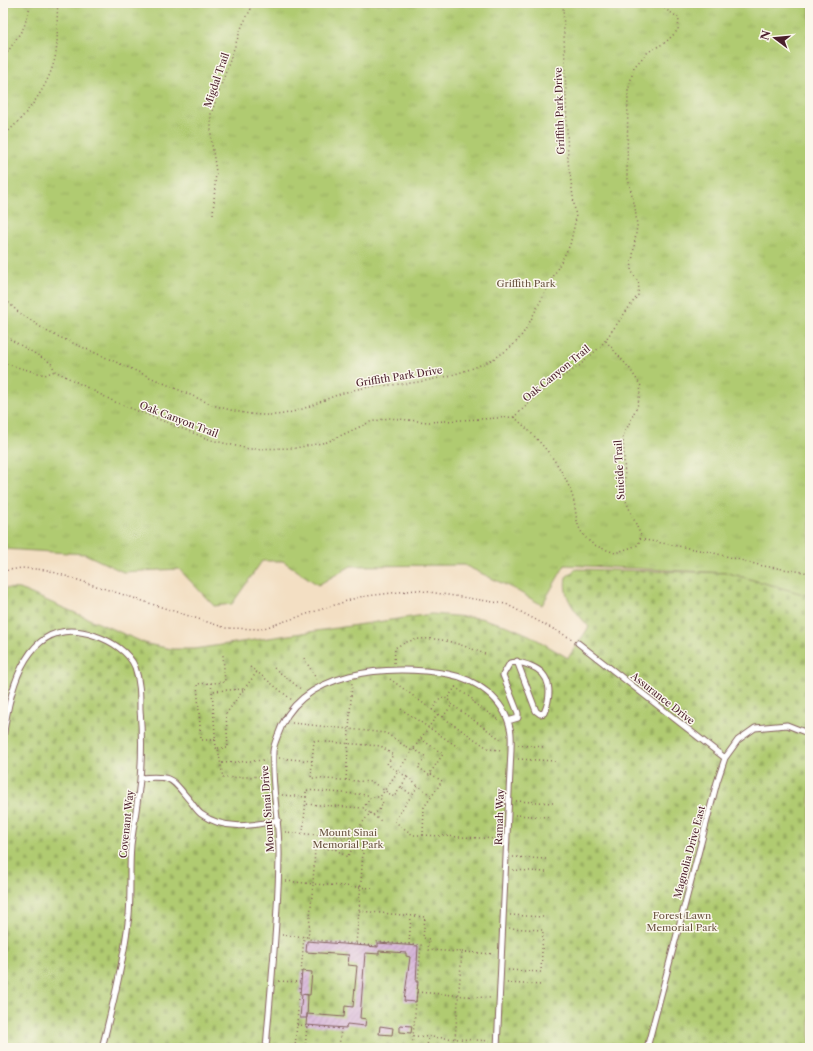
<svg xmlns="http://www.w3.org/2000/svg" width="813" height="1051" viewBox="0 0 813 1051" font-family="'Libre Caslon Text',serif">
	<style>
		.grass { fill: url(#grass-tufts); stroke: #7d754e }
		.cemetery { fill: url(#cemetery-stones); stroke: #7d754e }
		.building { fill: url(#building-hatch) }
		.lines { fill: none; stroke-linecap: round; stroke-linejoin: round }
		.lane-casing { stroke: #856260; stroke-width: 7 }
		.path { stroke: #856260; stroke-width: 1.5; stroke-dasharray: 1 3; stroke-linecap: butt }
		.lane { stroke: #fff; stroke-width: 5 }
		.labels { text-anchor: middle; stroke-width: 3; stroke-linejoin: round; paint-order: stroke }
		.street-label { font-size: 10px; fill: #4a1f2b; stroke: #fbf7ec }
		.park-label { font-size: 10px; fill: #695340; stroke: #fbf7ec }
	</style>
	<defs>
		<pattern id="grass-tufts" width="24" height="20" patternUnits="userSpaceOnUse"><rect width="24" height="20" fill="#b0cb71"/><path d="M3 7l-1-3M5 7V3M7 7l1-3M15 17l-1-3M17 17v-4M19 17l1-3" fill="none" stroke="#99ae62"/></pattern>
		<pattern id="cemetery-stones" width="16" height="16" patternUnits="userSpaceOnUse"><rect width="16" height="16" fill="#b0cb71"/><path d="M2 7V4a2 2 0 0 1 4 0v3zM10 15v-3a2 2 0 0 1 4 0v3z" fill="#99ae62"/></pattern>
		<pattern id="building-hatch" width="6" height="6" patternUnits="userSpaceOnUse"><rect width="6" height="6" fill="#d4b0d9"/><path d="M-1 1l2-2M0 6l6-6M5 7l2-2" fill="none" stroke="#ae8fb0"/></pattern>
	</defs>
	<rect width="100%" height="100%" fill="#fbf7ec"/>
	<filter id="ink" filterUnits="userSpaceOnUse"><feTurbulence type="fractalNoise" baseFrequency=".025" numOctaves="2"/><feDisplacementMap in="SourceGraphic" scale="8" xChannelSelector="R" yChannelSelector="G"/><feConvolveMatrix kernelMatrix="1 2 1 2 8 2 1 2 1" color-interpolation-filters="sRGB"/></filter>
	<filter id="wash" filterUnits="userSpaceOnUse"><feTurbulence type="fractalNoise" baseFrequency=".012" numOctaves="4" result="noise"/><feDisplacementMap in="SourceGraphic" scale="16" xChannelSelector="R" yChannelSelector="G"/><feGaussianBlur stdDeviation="0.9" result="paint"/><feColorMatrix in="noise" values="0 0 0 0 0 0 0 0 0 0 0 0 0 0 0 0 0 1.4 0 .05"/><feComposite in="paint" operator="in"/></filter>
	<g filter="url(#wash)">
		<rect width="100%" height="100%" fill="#f3dfc3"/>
		<path class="grass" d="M3,3H810V596L728,573L565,565L542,605L514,589L464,565L351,566L318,585L283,561H262L232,604L214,606L179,569L123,572L85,554L3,549Z"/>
		<path class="cemetery" d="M576,569L728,573L810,596V1048H3V588L20,589L147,644L172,649H194L431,614L480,618L508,626L529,635L568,658L589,627C576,612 562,598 566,577Z"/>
		<g id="blocks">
			<path class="building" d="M307,941L378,947V943L418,946L416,982H418L416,1002L404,1001L410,957L406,956V953L379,951V954L365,953L360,1018L366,1019L365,1026L347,1024L346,1028L306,1025L307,1014L344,1017L345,1006L353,1007L357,966L348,965L349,955L306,952Z
				M302,971L312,972L310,995L300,994Z
				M302,994L308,995L307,1018H300Z
				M400,1025L412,1026L411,1033L400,1032Z
				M380,1026L393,1028L392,1035L379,1034Z"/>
		</g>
	</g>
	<g filter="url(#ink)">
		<use href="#blocks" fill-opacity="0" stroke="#856260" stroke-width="1"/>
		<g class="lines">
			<defs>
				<path id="lane" d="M578,643L725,758
					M508,721L518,718V713L503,675L510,663C518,661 523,663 531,666C552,674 552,695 544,713L540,714L536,711L517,661
					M3,740C9,689 27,611 96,636C111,641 129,652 135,667C140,681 140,695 140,709C142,732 142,756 140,779C138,801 134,823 131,845C129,868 131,892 129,915C124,960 113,1004 102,1048
					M140,778C174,775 171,779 191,802C194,806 197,811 201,814C224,831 253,826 278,820
					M266,1048C271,985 278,921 279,858C280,822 271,788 273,752C273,747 276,740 278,735C299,669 391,664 448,674C476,679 504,699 510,728C512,735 511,743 511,750L497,1048
					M647,1048L717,782L725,758L738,740L755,728L787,725L810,734"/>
			</defs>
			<use href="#lane" class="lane-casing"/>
			<path class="path" d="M3,59L24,27L31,3
				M3,136C26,116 48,88 55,58C59,40 56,21 58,3
				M213,214L216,172L211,138V114L242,26L254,3
				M3,297L17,311L48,332L213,405C233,411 252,416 273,415C301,414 323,398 350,391C367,386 383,386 401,384C436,381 487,369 513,345C525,334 531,319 539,304C549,285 559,265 570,245L576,218L568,161L563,3
				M3,335L51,363L55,371L115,402L211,440L249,449L295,448L327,442L370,422L389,418L428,422L514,417L548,386L579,366L601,346L638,295L639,284L631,270L637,226L635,207L627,175L628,91L634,67L648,52L666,42L678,30L679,18L656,3
				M3,363L45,375L55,371
				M514,417C539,439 563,465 573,498C578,516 573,526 590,542C596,547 608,550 615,553L638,545L641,536L626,501L623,437L638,404L641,386L630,369L605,340
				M640,539L710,552L763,566L810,573
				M3,571L22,568L47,570L226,628L261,629L359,597L416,590L506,604L572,639
				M304,658L317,680
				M394,663L395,648C423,629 457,643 485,654
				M250,667L257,672
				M274,668L302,690
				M390,679L438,714L412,751
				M211,683L212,691
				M455,687L474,700L472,702L499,720
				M244,689L257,672L292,700
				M451,704L503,741
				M401,709L458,747
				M432,710L438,701L443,697L447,699L457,685
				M438,714L489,749L503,750
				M443,717L451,706V702L447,699
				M292,723L386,733L412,751L380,797H371L363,808L305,804
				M215,740H201L197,684L225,682L223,655
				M518,745L544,747
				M218,748H228L226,714L244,689L212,691L216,748H218L223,778L267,776
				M414,749L426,757L418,767L429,775L443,754L421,739
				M279,758L312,761L311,778L372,782L394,797L401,787L412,795L394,821L413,835H423L424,807L432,796L418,786L412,795
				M518,759L556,761
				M312,761L314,741L381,746L393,755L387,764L407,777
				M222,763L266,760
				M431,774L442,781L432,796
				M346,780L352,682
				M401,787L407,777L418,786
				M282,795L306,797L303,833
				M306,797V790L368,795
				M516,801L554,803
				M370,813L381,821
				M373,815L379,810L383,803L380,798
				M515,815L549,817
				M350,826L369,839
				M285,832L351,838L355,845
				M423,835L499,839
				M351,838L370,813L363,808
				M335,849L344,837
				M513,857L547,859
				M513,870L547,872
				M286,881L313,884L315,848L335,849L347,857L355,845L363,851L359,911
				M372,888L313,884L308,939L356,944L359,911L425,917L423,938L429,939L428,950L462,952L455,1039
				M510,915L544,917
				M282,935L308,937
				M356,944L376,946L377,942L421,945L412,1048
				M409,944L411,916
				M462,952L494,954
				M508,970L541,972L543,930L509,928
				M279,981L300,982
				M507,983L542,985
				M417,992L491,998
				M297,1025L341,1029L339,1048
				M413,1036L491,1041
				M295,1048L304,936
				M305,1048L307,1026
				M427,1048L428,1038"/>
			<use href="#lane" class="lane"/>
		</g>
	</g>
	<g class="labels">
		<g class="street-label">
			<text transform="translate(216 80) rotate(-71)" y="4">Migdal Trail</text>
			<text transform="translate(559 111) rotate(-92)" y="4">Griffith Park Drive</text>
			<text transform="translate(556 373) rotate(-39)" y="4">Oak Canyon Trail</text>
			<text transform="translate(399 376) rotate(-9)" y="4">Griffith Park Drive</text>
			<text transform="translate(179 419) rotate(21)" y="4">Oak Canyon Trail</text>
			<text transform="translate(619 470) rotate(-93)" y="4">Suicide Trail</text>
			<text transform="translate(663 698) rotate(38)" y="4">Assurance Drive</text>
			<text transform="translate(267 809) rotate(-94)" y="4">Mount Sinai Drive</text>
			<text transform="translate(499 817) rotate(-88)" y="4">Ramah Way</text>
			<text transform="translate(126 824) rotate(-84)" y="4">Covenant Way</text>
			<text transform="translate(689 852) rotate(-75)" y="4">Magnolia Drive East</text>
		</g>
		<g class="park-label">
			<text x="526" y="287">Griffith Park</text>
			<text x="348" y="836">Mount Sinai<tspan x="348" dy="12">Memorial Park</tspan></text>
			<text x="682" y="919">Forest Lawn<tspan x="682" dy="12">Memorial Park</tspan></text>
		</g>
	</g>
	<rect width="813" height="1051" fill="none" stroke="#fbf7ec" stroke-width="16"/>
	<g transform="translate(775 38) rotate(286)" stroke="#fbf7ec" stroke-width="3" paint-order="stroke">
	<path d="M0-3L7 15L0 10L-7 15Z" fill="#4a1f2b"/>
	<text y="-6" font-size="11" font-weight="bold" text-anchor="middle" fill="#4a1f2b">N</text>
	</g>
</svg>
